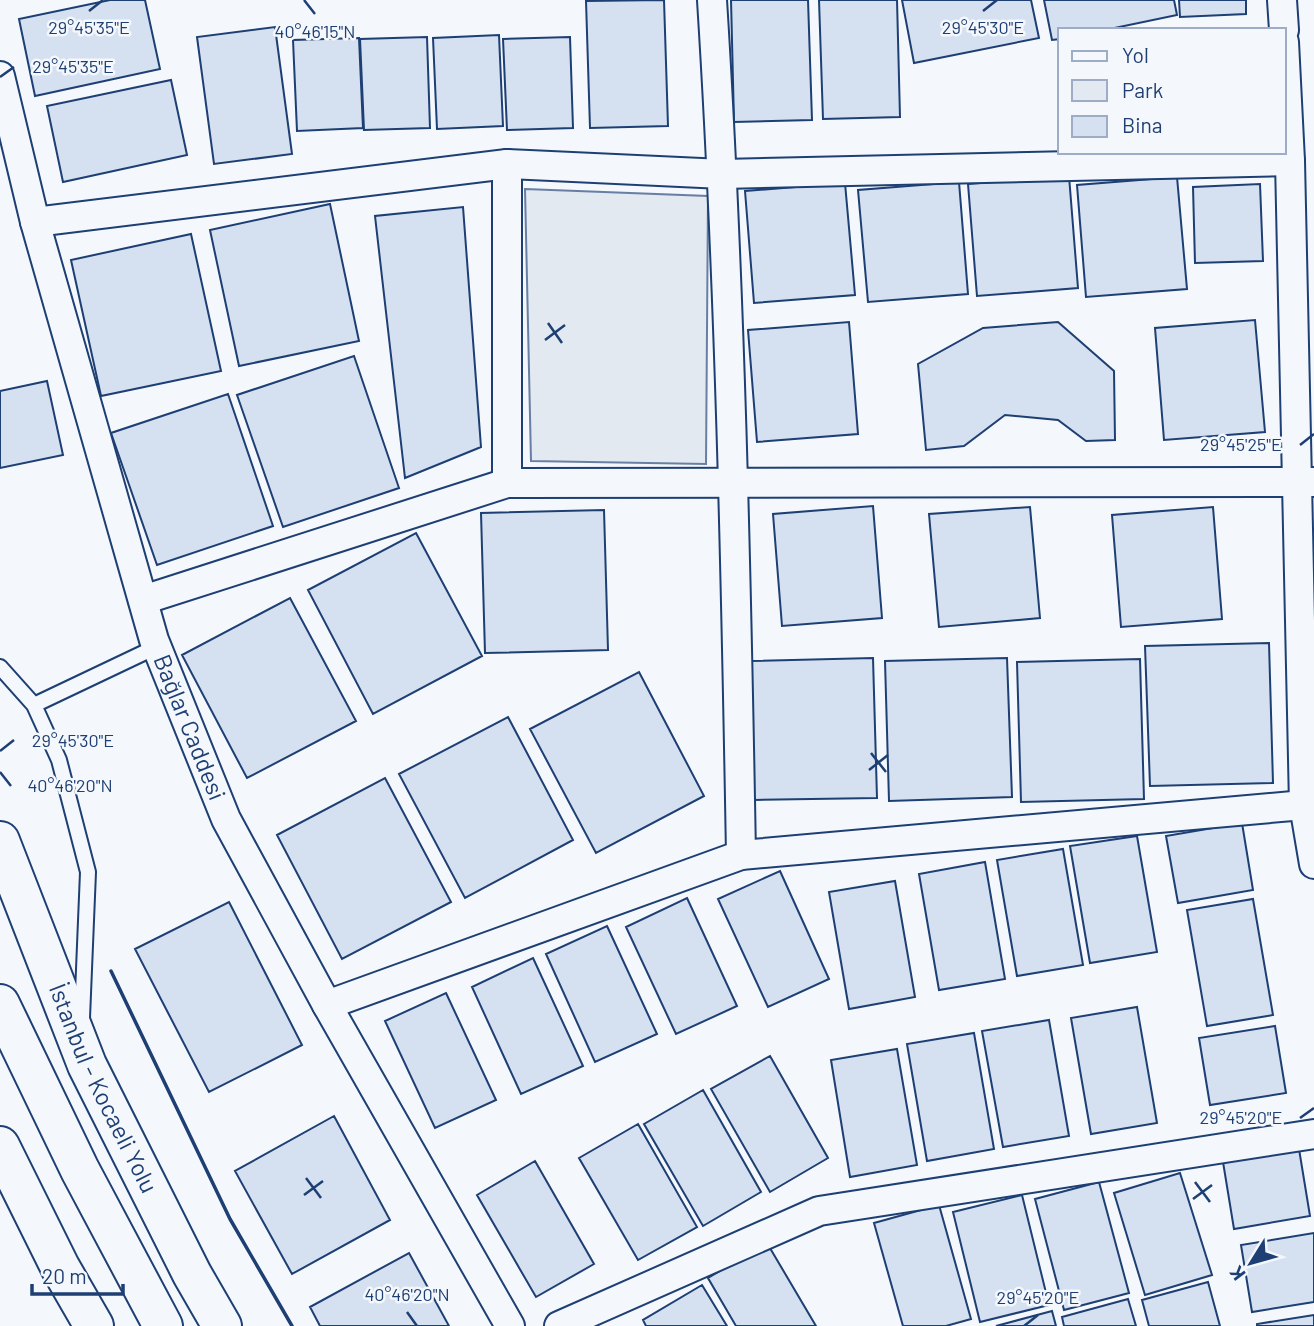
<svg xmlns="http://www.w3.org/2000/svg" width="1314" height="1326" viewBox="0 0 1314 1326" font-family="Barlow,sans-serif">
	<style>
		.green { fill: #e3e9f0; stroke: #687fa3; stroke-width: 2 }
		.building { fill: #d5e0f0; stroke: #1d3f73; stroke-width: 2 }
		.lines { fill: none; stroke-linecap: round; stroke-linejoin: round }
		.service-casing { stroke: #1d3f73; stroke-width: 18 }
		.minor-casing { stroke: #1d3f73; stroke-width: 32 }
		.secondary-casing { stroke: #1d3f73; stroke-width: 42 }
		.trunk-casing { stroke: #1d3f73; stroke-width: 42 }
		.service { stroke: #f4f7fb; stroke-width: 14 }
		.minor { stroke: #f4f7fb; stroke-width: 28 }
		.secondary { stroke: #f4f7fb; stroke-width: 38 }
		.trunk { stroke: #f4f7fb; stroke-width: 38 }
		.wall { stroke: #1d3f73; stroke-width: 3.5 }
		.ticks { fill: none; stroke: #1d3f73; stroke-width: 2.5 }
		.labels { text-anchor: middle; stroke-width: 5; stroke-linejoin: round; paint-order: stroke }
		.street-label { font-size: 24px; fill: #1d3f73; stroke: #f4f7fb }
		.ticks-label { font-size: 18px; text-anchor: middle; fill: #1d3f73; stroke: #f4f7fb; stroke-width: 5; stroke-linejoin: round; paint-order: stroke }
	</style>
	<rect width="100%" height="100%" fill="#f4f7fb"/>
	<path class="green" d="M525,189L708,196L706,464L531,461Z"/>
	<path class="building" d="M110,0H145L160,69L35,96L19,19Z
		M664,0L668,126L590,128L586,1Z
		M731,0H808L812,120L734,122Z
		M819,0H897L900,117L823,119Z
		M902,0H1031L1039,38L914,63Z
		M1044,0H1174L1177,15L1105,30H1060V39L1052,40Z
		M1179,0H1246V14L1180,17Z
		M275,27L292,154L214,164L197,37Z
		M499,35L503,126L437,129L433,38Z
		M427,37L430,128L364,130L360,39Z
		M570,37L573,128L507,130L503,39Z
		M359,38L363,128L297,131L293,40Z
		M171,80L187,155L63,182L47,106Z
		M1069,176L1078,288L977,296L968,184Z
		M1177,177L1187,289L1086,297L1077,185Z
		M959,182L968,294L868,302L858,190Z
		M845,183L855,295L754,303L745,191Z
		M1260,184L1263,261L1195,263L1193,187Z
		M330,204L359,341L239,366L210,230Z
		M463,207L481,447L405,478L375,216Z
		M191,234L221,371L101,396L71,260Z
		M1255,320L1265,432L1164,440L1155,328Z
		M849,322L858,434L757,442L748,330Z
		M1058,322L1114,371L1115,440L1086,441L1058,420L1005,415L964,446L926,450L918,364L983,328Z
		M354,356L399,488L283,527L237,395Z
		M47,381L63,455L0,468V391Z
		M228,394L273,526L157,565L111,433Z
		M873,506L882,618L782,626L773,514Z
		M1030,507L1040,618L939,627L929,514Z
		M1213,507L1222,619L1121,627L1112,515Z
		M604,510L608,650L485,653L481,513Z
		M416,533L482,656L373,714L308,590Z
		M290,598L356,721L247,778L182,655Z
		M1269,643L1273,783L1150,786L1145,646Z
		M873,658L877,798L754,800L750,661Z
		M1007,658L1012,797L889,801L885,661Z
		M1140,659L1144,799L1021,802L1017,662Z
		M639,672L704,796L596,853L530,729Z
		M508,717L573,840L465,898L399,774Z
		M385,778L451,902L342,959L277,835Z
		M1242,823L1253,890L1178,903L1166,836Z
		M1137,836L1157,952L1090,963L1070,846Z
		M1063,849L1083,965L1017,976L997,860Z
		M985,862L1005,979L939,990L919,874Z
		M780,871L829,979L768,1007L718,899Z
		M895,881L915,997L849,1009L829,892Z
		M687,898L737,1006L676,1034L626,927Z
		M1253,899L1273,1015L1207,1026L1187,910Z
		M229,902L302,1045L209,1092L135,949Z
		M607,926L657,1034L595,1062L546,954Z
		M533,958L583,1066L521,1094L472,987Z
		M446,993L496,1100L435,1128L385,1021Z
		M1137,1007L1157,1123L1091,1134L1071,1018Z
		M1049,1020L1069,1136L1003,1147L982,1031Z
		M1275,1026L1286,1093L1210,1105L1199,1038Z
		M974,1033L994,1149L927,1161L907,1044Z
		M897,1049L917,1165L850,1177L831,1060Z
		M770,1056L828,1158L770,1192L711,1089Z
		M703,1090L761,1192L703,1226L644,1124Z
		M334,1116L390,1220L292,1274L235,1171Z
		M638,1124L697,1227L638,1260L579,1158Z
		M1299,1149L1310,1216L1234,1229L1223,1162Z
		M535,1161L594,1264L536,1297L477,1195Z
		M1180,1173L1212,1275L1145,1295L1114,1193Z
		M1099,1182L1129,1293L1064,1310L1035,1199Z
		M1022,1195L1049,1305L980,1322L953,1212Z
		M939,1205L971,1319L946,1326H903L874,1223Z
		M1314,1233V1302L1252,1312L1241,1245Z
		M767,1243L816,1326H736L708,1278Z
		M409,1253L449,1326H320L310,1307Z
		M1208,1282L1220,1326H1149L1142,1300Z
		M702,1285L727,1326H646L643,1320Z
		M1128,1299L1136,1326H1064L1062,1317Z
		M1052,1311L1056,1326H996Z
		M1314,1315V1326H1257V1324Z"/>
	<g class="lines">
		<defs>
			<path id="service" d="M0,667L34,705L59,760L88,872L82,1018
				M34,705L156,647"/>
			<g id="minor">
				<path d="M712,0C730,285 736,569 741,855"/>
				<path d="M1282,0L1284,30"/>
				<path d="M1284,42L1290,161L1304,805L1314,864"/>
				<path id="s1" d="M0,76L35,222L154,640L226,819L327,1005L510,1326"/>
				<path d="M507,164V483"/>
				<path d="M35,222L507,164L723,174L1290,161"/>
				<path d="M143,600L507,483L1314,482"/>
				<path d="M327,1005L741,855L1304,805"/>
				<path d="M559,1326L819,1211L1314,1134"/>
			</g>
			<path id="secondary" d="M0,1146L60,1267L94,1326"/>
			<g id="trunk">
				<path id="s2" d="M0,841L87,1065L192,1274L222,1326"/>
				<path d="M0,1004L80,1170L163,1326"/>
			</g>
		</defs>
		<use href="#service" class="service-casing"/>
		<use href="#minor" class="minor-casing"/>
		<use href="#secondary" class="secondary-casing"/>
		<use href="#trunk" class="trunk-casing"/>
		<use href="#service" class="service"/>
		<use href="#minor" class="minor"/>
		<use href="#secondary" class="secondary"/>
		<use href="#trunk" class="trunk"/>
		<path class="wall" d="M111,971L230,1219L292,1326"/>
	</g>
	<path class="ticks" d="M304,0L315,14M89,11L103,0M983,11L997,0M0,77L14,67M548,323L562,343M545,340L565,325M1300,445L1314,434M0,751L14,740M871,753L886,772M869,770L888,755M0,772L11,786M1300,1118L1314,1108M306,1178L321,1198M1195,1182L1210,1202M304,1195L323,1181M1193,1199L1212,1185M407,1312L417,1326M1024,1326L1038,1315"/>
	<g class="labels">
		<g class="street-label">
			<text dy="8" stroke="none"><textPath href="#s1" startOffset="679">Bağlar Caddesi</textPath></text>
			<text dy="8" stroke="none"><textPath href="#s2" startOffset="268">İstanbul - Kocaeli Yolu</textPath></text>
		</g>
	</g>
	<g class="ticks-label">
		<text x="89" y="34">29°45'35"E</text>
		<text x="983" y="34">29°45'30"E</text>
		<text x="315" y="38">40°46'15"N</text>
		<text x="73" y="73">29°45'35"E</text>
		<text x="1241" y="451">29°45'25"E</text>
		<text x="73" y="747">29°45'30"E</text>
		<text x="70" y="792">40°46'20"N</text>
		<text x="1241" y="1124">29°45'20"E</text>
		<text x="407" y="1301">40°46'20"N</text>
		<text x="1038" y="1304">29°45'20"E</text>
	</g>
	<rect x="1058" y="28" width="228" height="126" fill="#f4f7fb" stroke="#9eadc5" stroke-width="2"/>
	<rect x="1072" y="51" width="35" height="10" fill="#f4f7fb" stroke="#9eadc5" stroke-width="2"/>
	<text x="1122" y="63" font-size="21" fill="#1d3f73">Yol</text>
	<rect x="1072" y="80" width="35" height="21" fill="#e3e9f0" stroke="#9eadc5" stroke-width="2"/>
	<text x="1122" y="98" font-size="21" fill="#1d3f73">Park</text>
	<rect x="1072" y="116" width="35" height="21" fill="#d5e0f0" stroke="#9eadc5" stroke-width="2"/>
	<text x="1122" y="133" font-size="21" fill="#1d3f73">Bina</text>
	<g transform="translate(1251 1263) rotate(233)" stroke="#f4f7fb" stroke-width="5" paint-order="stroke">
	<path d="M0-5L12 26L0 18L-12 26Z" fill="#1d3f73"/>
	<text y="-10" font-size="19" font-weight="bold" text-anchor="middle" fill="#1d3f73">K</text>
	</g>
	<path d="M32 1284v10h91v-10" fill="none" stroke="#1d3f73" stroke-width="3.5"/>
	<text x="42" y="1284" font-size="21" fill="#1d3f73" stroke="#f4f7fb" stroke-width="5" paint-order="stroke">20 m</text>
</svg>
